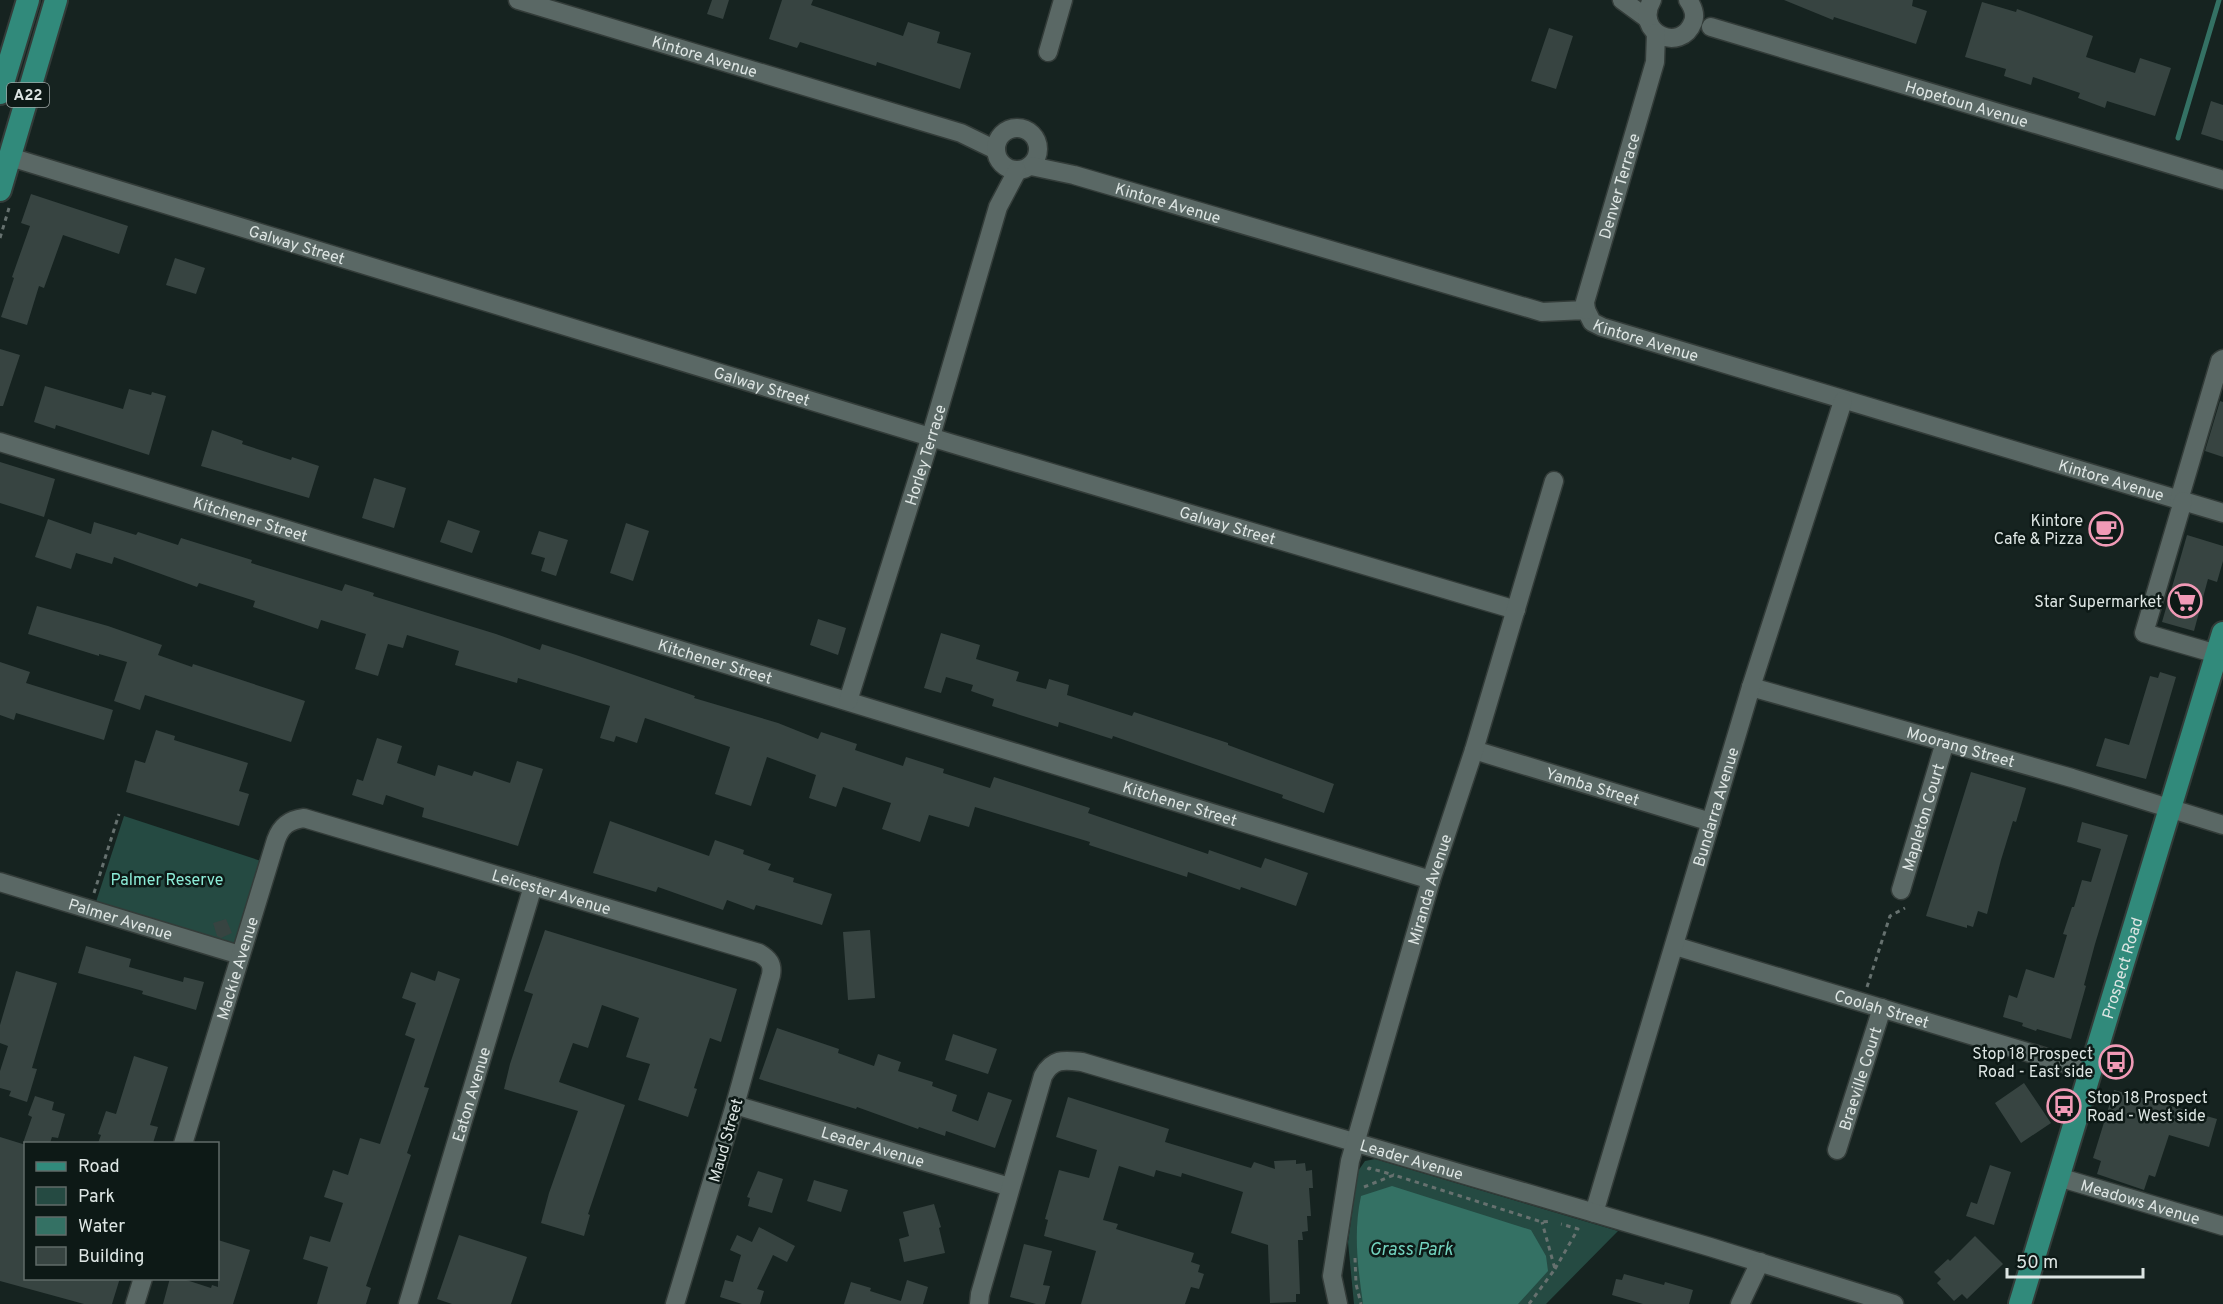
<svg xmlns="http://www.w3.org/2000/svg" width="2223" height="1304" viewBox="0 0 2223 1304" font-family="Overpass,sans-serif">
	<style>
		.green { fill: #254a42 }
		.water { fill: #347164 }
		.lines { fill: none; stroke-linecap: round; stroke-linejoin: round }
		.stream { stroke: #347164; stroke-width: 5 }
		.building { fill: #374441 }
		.minor-casing { stroke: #333c39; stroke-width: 21 }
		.major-casing { stroke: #333c39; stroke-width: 26 }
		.path { stroke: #66716f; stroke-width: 3; stroke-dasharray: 4.5 4.5; stroke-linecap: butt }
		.minor { stroke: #5a6865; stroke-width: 18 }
		.major { stroke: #318a7b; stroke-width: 22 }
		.labels { text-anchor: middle; stroke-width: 5; stroke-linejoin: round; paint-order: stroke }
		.shield { fill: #0d1916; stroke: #9fa8a6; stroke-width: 1.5 }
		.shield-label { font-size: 15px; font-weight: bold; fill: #dde5e3 }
		.street-label { font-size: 16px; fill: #dde5e3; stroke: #0d1916 }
		.poi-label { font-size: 16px; fill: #dde5e3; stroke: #0d1916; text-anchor: end }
		.park-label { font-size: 16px; fill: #8dedd8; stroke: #0d1916 }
		.water-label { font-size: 18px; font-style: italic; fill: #73d3bf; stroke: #0d1916 }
	</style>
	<rect width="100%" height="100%" fill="#162320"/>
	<path class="green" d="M124,816L264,862L237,950L95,905Z
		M1375,1159L1618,1231L1546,1304H1354L1348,1242L1358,1171L1365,1161Z"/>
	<path class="water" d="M1392,1186L1531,1230L1546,1256L1548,1271L1518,1304H1363C1358,1268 1353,1233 1361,1196Z"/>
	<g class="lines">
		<path class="stream" d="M2178,138L2219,0"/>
	</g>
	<path class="building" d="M712,0H729L723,19L707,14Z
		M782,0H813L811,5L903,36L908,22L940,32L937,43L971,53L960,89L877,62L876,66L800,42L797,48L769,39Z
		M1784,0H1913L1912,6L1927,11L1916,44L1834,17L1833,20Z
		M1982,2L2016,12L2017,9L2093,36L2086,57L2135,73L2140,58L2171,68L2155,116L2107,101L2105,108L2078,98L2080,93L2033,77L2031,85L2004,76L2006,69L1965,57Z
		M1549,28L1573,36L1556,89L1531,81Z
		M2211,101L2223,105V141L2201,134Z
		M31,194L128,226L119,254L63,235L44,288L39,286L27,325L1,317L14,278L12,277L30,226L21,223Z
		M175,258L205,268L196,294L166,285Z
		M0,349L20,355L3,406H0Z
		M45,386L123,409L129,389L151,395L152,392L166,396L149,455L56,425L55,429L34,422Z
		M2220,401L2223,402V457L2205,451Z
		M212,430L243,441L242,444L291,460L292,457L319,466L309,498L201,466Z
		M0,462L55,479L44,517L0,503Z
		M374,478L406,488L394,528L362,518Z
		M48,519L91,534L94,522L136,535L138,532L178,545L181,538L252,560L251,563L342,591L345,584L374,593L373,596L496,634L540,650L542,644L576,655L695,696L694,698L778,723L818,739L821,732L857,744L855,750L903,766L906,757L944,769L943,773L990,788L994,777L1090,808L1088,813L1208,854L1209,850L1261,868L1265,858L1308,873L1296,906L1241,887L1240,890L1188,872L1187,877L1089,845L1090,842L975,807L969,827L929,815L920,842L882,829L891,803L843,787L836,807L809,798L816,775L767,757L751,806L715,794L730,747L645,718L637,743L616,736L614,742L600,738L610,706L518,678L517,683L455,665L459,651L407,635L403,648L388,644L378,676L355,669L366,634L321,620L318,629L253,607L255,601L199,583L197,587L114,557L112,564L76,553L71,569L35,557Z
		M448,520L480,531L472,553L440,542Z
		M626,523L649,531L633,581L610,573Z
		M539,531L568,540L556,576L541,571L545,558L531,554Z
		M2187,535L2223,546V561L2217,582L2208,579L2194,631L2162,622Z
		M37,606L108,626L162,645L158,655L192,667L193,664L305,701L291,742L145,695L140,710L114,701L127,662L99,654V656L28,634Z
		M818,619L846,628L838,655L810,645Z
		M941,633L980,645L976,659L1019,672L1016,681L1046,689L1049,679L1069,685L1067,695L1132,716L1134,712L1228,743V745L1334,784L1324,813L1282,798L1283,795L1113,736L1112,739L1059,722L1058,727L992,706L994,699L971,691L973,685L946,677L941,693L924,688Z
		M0,662L30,672L26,683L113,710L104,740L16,713L14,720L0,715Z
		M2160,672L2176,677L2146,779L2096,766L2105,738L2129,745L2150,676L2158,678Z
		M156,730L175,736L174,740L248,763L239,791L249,794L239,826L126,792L135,760L145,763Z
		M377,738L402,746L397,763L435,776L438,765L472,776L474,771L510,783L517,761L543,769L518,846L422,817L424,808L386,795L383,805L352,795L357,779L363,781Z
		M1971,772L2026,788L2016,822L2013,821L2001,860L1987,914L1978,911L1973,927L1967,925V928L1926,916Z
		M610,821L709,856L715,840L744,850L743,854L771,864L768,870L794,878L793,882L832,894L822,925L756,905L754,910L727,900L723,910L658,887L656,892L593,873Z
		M2082,822L2128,835L2095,944L2084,985L2086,986L2071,1039L2037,1029L2036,1031L2022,1026L2023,1023L2003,1017L2009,995L2017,998L2026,969L2054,978L2067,935L2063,934L2072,907H2074L2082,880L2091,882L2101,849L2077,842Z
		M226,919L232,933L221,938L217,936L213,923Z
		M545,930L737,989L721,1042L710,1038L694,1088L697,1089L688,1117L638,1100L650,1064L626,1057L639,1018L602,1005L588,1048L573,1043L559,1082L625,1105L588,1214L590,1215L584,1236L541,1223L549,1193L578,1111L504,1089L510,1064L533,994L524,991Z
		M870,930L875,998L848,1000L843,932Z
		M86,946L131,959L129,967L183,982L184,977L204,982L196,1010L142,994L143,991L78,973Z
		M16,971L57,983L32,1068L37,1069L27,1102L9,1096L11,1091L0,1088V1071L8,1046L0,1043V1025Z
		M438,971L460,979L424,1087L429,1088L407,1153L411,1155L366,1286L371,1288L366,1304H317L328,1267L303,1259L310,1236L330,1242L343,1203L324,1197L333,1170L348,1175L360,1138L380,1144L415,1039L405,1035L416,1003L402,998L411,972L435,981Z
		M777,1028L839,1049L838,1053L874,1066L878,1054L901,1062L898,1071L933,1082L932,1086L957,1095L952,1111L978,1121L988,1092L1012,1100L995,1148L946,1131L945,1136L919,1127L918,1129L857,1107L856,1109L759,1079Z
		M953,1034L997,1049L988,1074L945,1060Z
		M134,1056L168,1067L150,1125L158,1127L153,1143H98L101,1135L98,1134L106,1111L116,1114Z
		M2024,1083L2051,1123L2021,1143L1995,1103Z
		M2114,1090L2217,1119L2209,1147L2169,1135L2155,1177L2149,1175L2144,1190L2097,1174L2101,1161L2093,1158Z
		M35,1096L54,1102L52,1110L65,1114L58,1138L52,1137L50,1143H23L32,1117L28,1115Z
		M1068,1097L1169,1129L1165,1142L1251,1168L1254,1162L1275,1169L1274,1161L1296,1160V1164L1305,1163L1306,1171L1312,1170L1313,1188H1309L1311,1216H1307L1308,1231L1302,1232L1303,1240H1298L1300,1294H1296V1302L1270,1303L1268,1245L1231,1233L1243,1192L1182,1173L1181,1177L1156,1170L1154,1177L1119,1166L1103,1220L1118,1224L1116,1229L1194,1253L1191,1262L1200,1265L1198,1272L1204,1274L1199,1289L1191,1287L1185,1304H1081L1096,1251L1044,1236L1048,1220L1045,1219L1059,1170L1089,1178L1097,1150L1056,1137Z
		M0,1137L26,1145V1278H120L112,1304H84L0,1281Z
		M1990,1165L2011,1172L1994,1225L1966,1216L1971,1202L1977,1204Z
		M758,1171L783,1179L772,1213L748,1206L750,1198L747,1197Z
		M814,1180L848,1190L841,1212L807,1201Z
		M934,1204L941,1227L939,1228L945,1253L904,1262L899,1239L909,1236L903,1212Z
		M759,1227L795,1246L787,1262L773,1255L757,1289L764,1291L760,1304H742L720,1297L725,1280L733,1282L741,1255L730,1250L737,1235L752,1242Z
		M459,1235L527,1257L511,1304H452L437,1299Z
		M1975,1236L2003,1264L1967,1299L1962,1294L1954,1301L1937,1283L1941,1279L1934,1272L1948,1259L1950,1261Z
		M218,1240L250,1250L233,1304H163L170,1278H180L211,1288L212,1285L218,1287Z
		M1024,1244L1052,1251L1043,1285L1050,1286L1045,1304H1036L1010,1297Z
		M1624,1274L1664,1285L1665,1282L1693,1290L1689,1304H1643L1612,1295L1616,1279L1622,1280Z
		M907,1280L928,1287L923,1304H844L851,1282L871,1288L870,1291L901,1301L900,1304Z"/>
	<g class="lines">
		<defs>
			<g id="minor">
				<path id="s1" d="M518,0L961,133L996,150"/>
				<path d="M1622,0L1648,19"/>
				<path d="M1652,0C1633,33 1681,54 1693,22C1696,14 1693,7 1688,0"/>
				<path id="s2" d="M1711,27L2223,180"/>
				<path d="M1048,52L1063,0"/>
				<circle cx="1017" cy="149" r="21"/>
				<path id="s3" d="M10,157L950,443L1516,610"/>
				<path id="s4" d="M1031,166L1074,175L1542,312L1586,310L1592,322L1602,327L2223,513"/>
				<path id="s5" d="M1586,310L1585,302L1655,62L1656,33"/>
				<path id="s6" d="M0,442L1431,880"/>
				<path d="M2179,500L2220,361L2223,359"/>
				<path d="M2183,501L2144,633L2217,654"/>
				<path id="s7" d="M1751,687L2072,778L2223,825"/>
				<path id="s8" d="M848,701L931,436L998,207L1017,171"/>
				<path id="s9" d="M1474,750L1711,822"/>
				<path id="s10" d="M0,882L240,955"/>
				<path id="s11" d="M1901,890L1945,742"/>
				<path id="s12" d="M1675,946L2090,1071"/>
				<path id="s13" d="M735,1105L1010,1187"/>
				<path id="s14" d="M183,1144L276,840C281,826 289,820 304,818L759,953C769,959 773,964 771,975L735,1105L675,1304"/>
				<path id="s15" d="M1837,1150L1882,1008"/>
				<path id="s16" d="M2058,1177L2223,1226"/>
				<path id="s17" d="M1594,1213L1751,687L1843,401"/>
				<path d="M135,1304L143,1278"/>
				<path id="s18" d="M408,1304L533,886"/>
				<path id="s19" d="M979,1304L980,1294L1043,1076C1053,1058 1064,1060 1082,1062L1710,1247L1894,1304"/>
				<path id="s20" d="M1338,1304L1332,1276L1350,1161L1431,880L1474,750L1554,481"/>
				<path d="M1740,1304L1760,1262"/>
			</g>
			<g id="major">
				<path d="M0,93L28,0"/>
				<path d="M0,190L56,0"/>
				<path id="s21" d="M2020,1304L2223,633"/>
			</g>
		</defs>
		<use href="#minor" class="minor-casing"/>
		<use href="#major" class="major-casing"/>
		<path class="path" d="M0,238L9,208
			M94,893L119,814
			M1867,987L1890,916L1905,908
			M1368,1170L1369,1168L1394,1175
			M1364,1187L1394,1175L1542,1222L1552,1221
			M1355,1258L1356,1284L1361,1304
			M1555,1269L1578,1229L1561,1224
			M1529,1304L1555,1269L1542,1222"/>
		<use href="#minor" class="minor"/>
		<use href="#major" class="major"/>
	</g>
	<defs>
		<symbol id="cafe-ring" viewBox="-11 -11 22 22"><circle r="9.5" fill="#0d1916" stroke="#f09ab6" stroke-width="1.5"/><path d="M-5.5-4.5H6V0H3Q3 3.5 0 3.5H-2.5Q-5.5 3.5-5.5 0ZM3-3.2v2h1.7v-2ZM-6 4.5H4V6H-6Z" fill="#f09ab6"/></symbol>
		<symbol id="supermarket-ring" viewBox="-11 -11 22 22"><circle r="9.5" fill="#0d1916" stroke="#f09ab6" stroke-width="1.5"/><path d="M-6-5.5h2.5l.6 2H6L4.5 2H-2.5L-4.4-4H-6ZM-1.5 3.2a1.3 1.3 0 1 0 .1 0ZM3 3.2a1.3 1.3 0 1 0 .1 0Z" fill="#f09ab6"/></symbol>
		<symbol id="bus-ring" viewBox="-11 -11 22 22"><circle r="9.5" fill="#0d1916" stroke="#f09ab6" stroke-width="1.5"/><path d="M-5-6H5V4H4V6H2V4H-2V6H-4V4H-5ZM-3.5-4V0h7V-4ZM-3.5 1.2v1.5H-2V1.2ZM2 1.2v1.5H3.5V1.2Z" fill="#f09ab6"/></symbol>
	</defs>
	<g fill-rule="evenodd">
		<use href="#cafe-ring" x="2087" y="510" width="38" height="38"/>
		<use href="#supermarket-ring" x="2166" y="582" width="38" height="38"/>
		<use href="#bus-ring" x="2097" y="1043" width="38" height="38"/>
		<use href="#bus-ring" x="2045" y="1087" width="38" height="38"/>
	</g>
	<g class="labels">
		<rect class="shield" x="7" y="83" width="42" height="24" rx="4.5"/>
		<g class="shield-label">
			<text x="28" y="100">A22</text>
		</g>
		<g class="street-label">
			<text dy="6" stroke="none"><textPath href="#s1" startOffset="195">Kintore Avenue</textPath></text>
			<text dy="6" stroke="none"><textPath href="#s2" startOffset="267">Hopetoun Avenue</textPath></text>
			<text dy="6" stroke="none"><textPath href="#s5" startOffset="129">Denver Terrace</textPath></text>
			<text dy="6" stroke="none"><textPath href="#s4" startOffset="142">Kintore Avenue</textPath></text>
			<text dy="6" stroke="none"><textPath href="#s3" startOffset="300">Galway Street</textPath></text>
			<text dy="6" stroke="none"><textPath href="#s4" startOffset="646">Kintore Avenue</textPath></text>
			<text dy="6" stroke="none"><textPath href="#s3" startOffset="786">Galway Street</textPath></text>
			<text dy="6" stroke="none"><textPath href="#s8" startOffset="258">Horley Terrace</textPath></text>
			<text dy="6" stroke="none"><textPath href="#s4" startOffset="1132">Kintore Avenue</textPath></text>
			<text dy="6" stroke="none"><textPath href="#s6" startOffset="262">Kitchener Street</textPath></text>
			<text dy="6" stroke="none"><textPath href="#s3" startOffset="1272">Galway Street</textPath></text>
			<text dy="6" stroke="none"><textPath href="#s6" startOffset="748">Kitchener Street</textPath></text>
			<text dy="6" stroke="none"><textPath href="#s7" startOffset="218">Moorang Street</textPath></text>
			<text dy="6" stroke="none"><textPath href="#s9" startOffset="124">Yamba Street</textPath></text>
			<text dy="6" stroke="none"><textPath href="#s6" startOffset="1234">Kitchener Street</textPath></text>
			<text dy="6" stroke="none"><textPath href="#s17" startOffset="424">Bundarra Avenue</textPath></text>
			<text dy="6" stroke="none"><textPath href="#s11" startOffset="76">Mapleton Court</textPath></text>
			<text dy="6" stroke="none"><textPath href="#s20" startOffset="428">Miranda Avenue</textPath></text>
			<text dy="6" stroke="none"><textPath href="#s14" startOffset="614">Leicester Avenue</textPath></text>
			<text dy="6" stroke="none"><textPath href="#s10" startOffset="126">Palmer Avenue</textPath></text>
			<text dy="6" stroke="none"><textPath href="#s14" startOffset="184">Mackie Avenue</textPath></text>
			<text dy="6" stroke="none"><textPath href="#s21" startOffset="351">Prospect Road</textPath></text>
			<text dy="6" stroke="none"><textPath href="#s12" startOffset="216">Coolah Street</textPath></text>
			<text dy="6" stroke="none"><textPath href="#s15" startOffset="75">Braeville Court</textPath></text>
			<text dy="6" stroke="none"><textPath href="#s18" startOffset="219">Eaton Avenue</textPath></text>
			<text transform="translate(725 1140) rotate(-74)" y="6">Maud Street</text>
			<text dy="6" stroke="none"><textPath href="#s13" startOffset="144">Leader Avenue</textPath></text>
			<text dy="6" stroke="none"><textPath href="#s19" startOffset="626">Leader Avenue</textPath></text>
			<text dy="6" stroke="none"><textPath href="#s16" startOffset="86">Meadows Avenue</textPath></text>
		</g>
		<g class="poi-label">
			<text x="2083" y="526">Kintore<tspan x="2083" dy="18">Cafe &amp; Pizza</tspan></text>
			<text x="2162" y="607">Star Supermarket</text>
			<text x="2093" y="1059">Stop 18 Prospect<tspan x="2093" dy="18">Road - East side</tspan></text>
			<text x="2087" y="1103" text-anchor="start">Stop 18 Prospect<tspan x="2087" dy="18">Road - West side</tspan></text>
		</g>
		<g class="park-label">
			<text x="167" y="885">Palmer Reserve</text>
		</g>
		<g class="water-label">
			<text x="1411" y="1255">Grass Park</text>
		</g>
	</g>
	<rect x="24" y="1142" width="195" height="138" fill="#0d1916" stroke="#606b68" stroke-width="1.5"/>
	<rect x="36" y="1162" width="30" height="9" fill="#318a7b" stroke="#606b68" stroke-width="1.5"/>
	<text x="78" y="1172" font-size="18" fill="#dde5e3">Road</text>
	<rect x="36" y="1187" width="30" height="18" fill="#254a42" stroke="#606b68" stroke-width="1.5"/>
	<text x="78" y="1202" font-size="18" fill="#dde5e3">Park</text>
	<rect x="36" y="1217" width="30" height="18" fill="#347164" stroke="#606b68" stroke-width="1.5"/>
	<text x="78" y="1232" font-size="18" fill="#dde5e3">Water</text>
	<rect x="36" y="1247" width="30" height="18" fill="#374441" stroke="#606b68" stroke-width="1.5"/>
	<text x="78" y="1262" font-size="18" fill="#dde5e3">Building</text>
	<path d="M2007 1268v9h136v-9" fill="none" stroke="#dde5e3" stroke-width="3"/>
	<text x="2016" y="1268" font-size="18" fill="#dde5e3" stroke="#0d1916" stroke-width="4.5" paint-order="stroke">50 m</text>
</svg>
